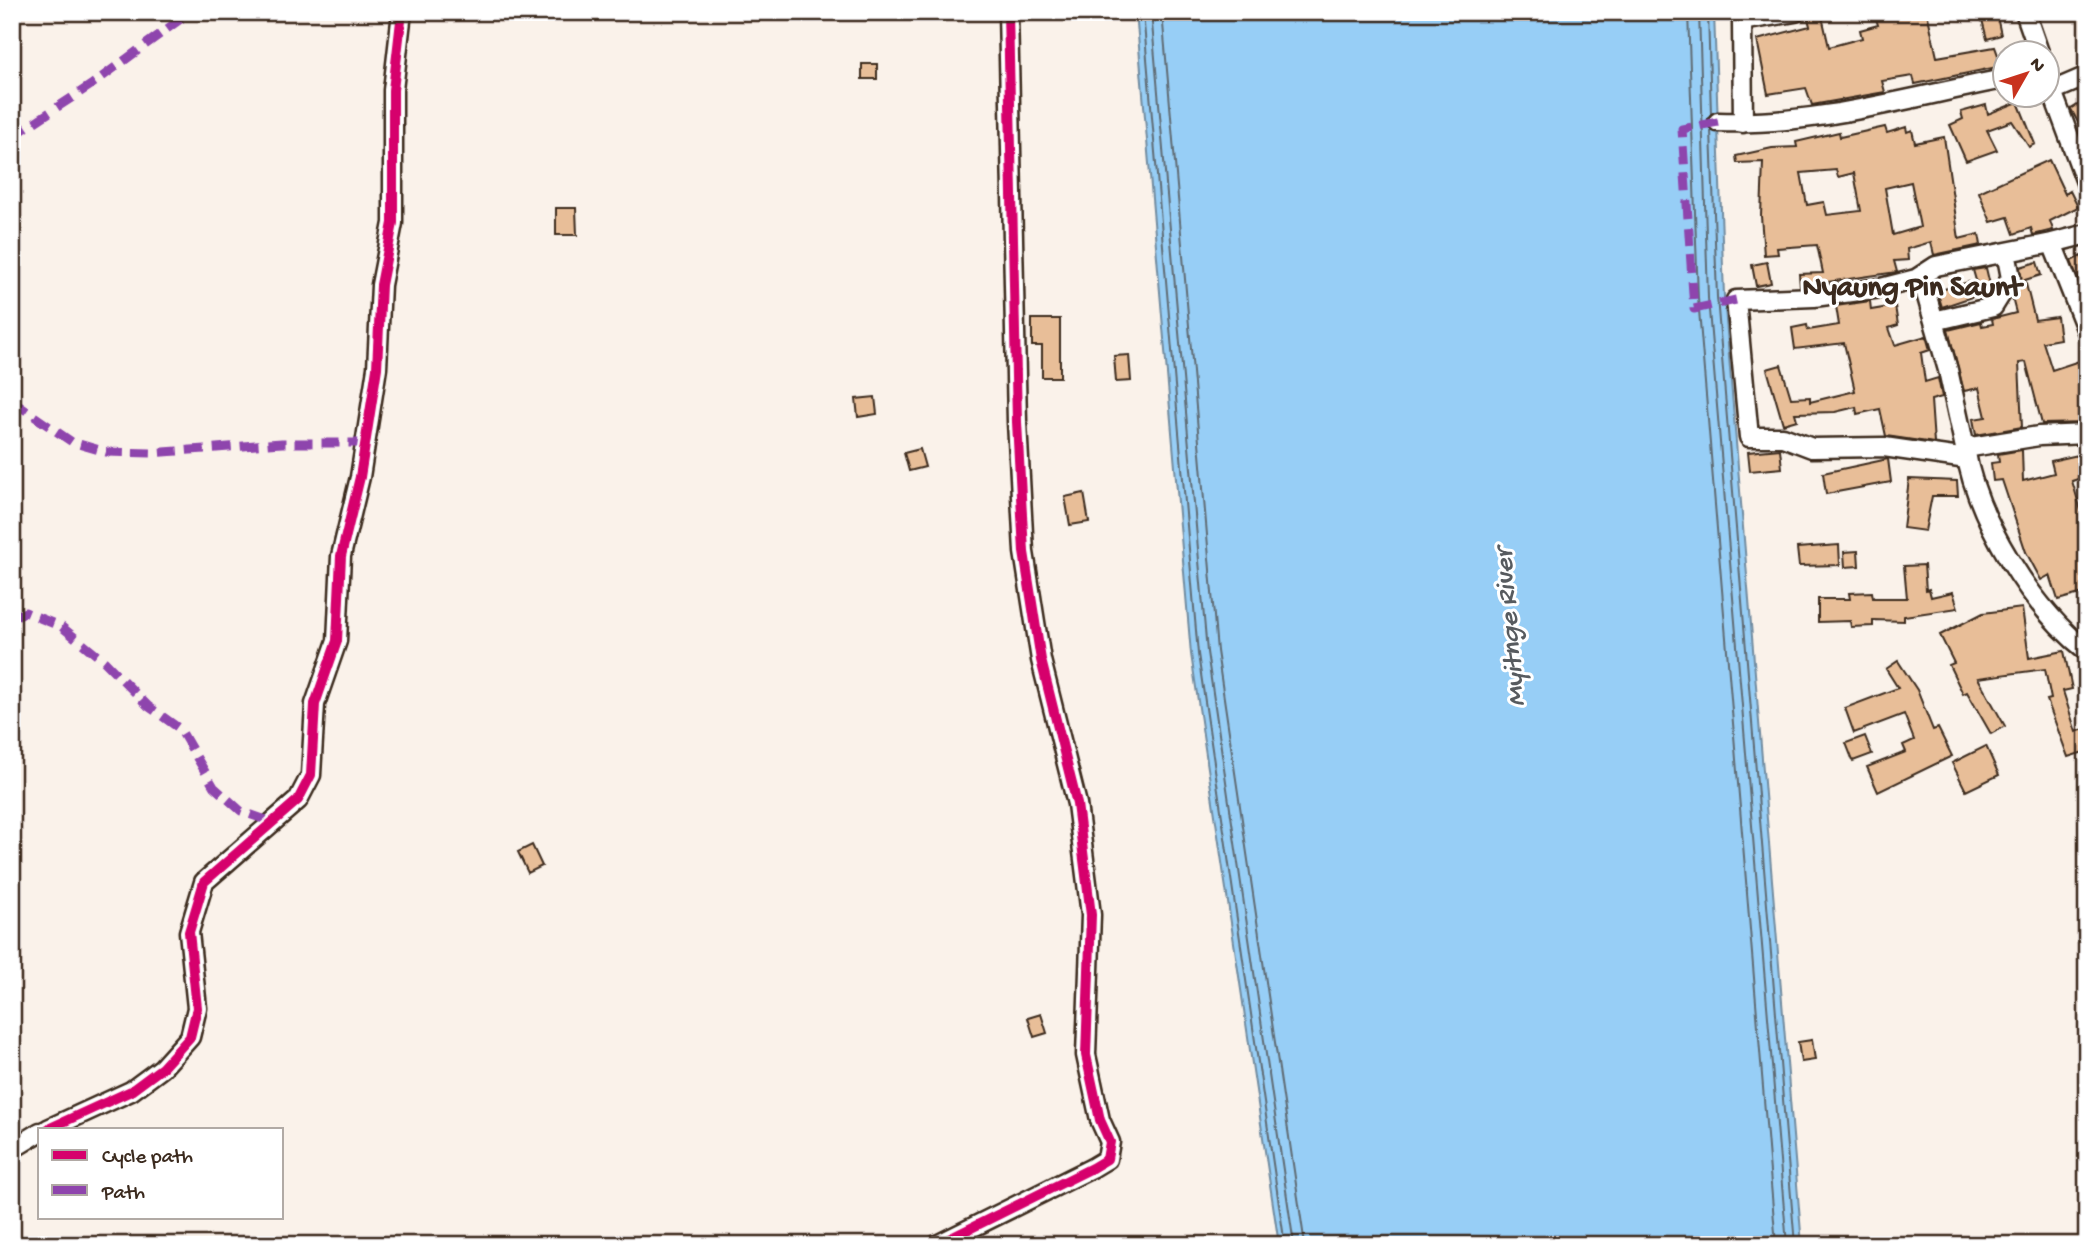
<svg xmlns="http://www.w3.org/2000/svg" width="2099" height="1257" viewBox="0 0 2099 1257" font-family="'Gochi Hand',sans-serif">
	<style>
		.water { fill: #97cef6; stroke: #728ca0; stroke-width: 2 }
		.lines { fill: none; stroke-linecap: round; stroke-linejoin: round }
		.shore { stroke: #606c74; stroke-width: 2 }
		.building { fill: #e8be98; stroke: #3b2a1e; stroke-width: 2; fill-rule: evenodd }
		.street-casing { stroke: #3b2a1e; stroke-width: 23 }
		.street { stroke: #fff; stroke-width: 18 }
		.quiet { stroke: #8e44ad; stroke-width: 9; stroke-dasharray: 18 9; stroke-linecap: butt }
		.cycleway-casing { stroke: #fff; stroke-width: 15 }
		.cycleway { stroke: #d6006c; stroke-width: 10 }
		.labels { text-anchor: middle; stroke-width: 6; stroke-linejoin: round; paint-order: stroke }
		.water-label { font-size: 28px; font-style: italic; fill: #575b5f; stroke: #fff }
		.quarter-label { font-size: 30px; font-weight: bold; fill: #3b2a1e; stroke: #fff }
	</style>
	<rect width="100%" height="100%" fill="#faf2ea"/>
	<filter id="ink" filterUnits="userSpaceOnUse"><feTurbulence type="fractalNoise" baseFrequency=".0143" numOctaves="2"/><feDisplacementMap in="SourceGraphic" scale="14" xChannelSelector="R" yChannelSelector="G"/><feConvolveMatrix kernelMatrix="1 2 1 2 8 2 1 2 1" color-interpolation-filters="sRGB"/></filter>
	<g filter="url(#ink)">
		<path class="water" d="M1136,12H1714L1724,296L1802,1245H1279L1191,654Z"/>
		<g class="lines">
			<path class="shore" d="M1143,12L1198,654L1285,1245
				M1151,12L1207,652L1294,1245
				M1162,12L1217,651L1305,1245
				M1688,12L1698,298L1776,1245
				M1699,12L1708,298L1787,1245
				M1708,12L1711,115
				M1711,130L1717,297L1795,1245"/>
		</g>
		<path class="building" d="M1821,12L1829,47L1862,38L1860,30L1878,25L1874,12H1927L1937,57L1995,47L2002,66L1915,84L1913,76L1882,81L1885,92L1812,105L1806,88L1768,94L1757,40L1810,26L1807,15Z
			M1980,12H1996L2001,35L1987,39Z
			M862,64H877V79H862Z
			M2087,99V139L2071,109Z
			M2018,102L2035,144L2029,147L2012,121L1987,130L1997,150L1966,161L1950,125L1963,119L1961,112L1986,105L1988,114Z
			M1885,127L1887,133L1906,127L1907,132L1912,130L1915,143L1944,137L1959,239L1979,234L1981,245L1934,255L1931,242L1907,249L1908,260L1894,261L1897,272L1800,286L1799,274L1823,273L1817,245L1777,248L1778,254L1764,255L1761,216L1763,162L1737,163L1736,156L1772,148L1797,147L1796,142L1839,132L1840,137ZM1836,170L1838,177L1854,173L1861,211L1827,215L1824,202L1807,205L1801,173ZM1911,182L1920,227L1893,235L1885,188Z
			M2049,160L2065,194L2070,191L2078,207L2050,221L2053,230L2033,235L2031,228L2014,234L2008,217L1991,222L1979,192Z
			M556,208H576L577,235H556Z
			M2081,256L2087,269V284L2081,286L2071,261Z
			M1767,262L1771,283L1756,286L1752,265Z
			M2037,262L2041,275L2025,280L2035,320L2057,317L2060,339L2043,342L2052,370L2082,360L2087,375V423L2042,424L2026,362L2019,363L2022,427L1976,435L1973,419L1986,417L1979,388L1964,391L1948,330L1981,322L1982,326L1993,324L1992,319L2016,313L2012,298L2021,283L2020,267Z
			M1986,268L1991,289L1986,297L1981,298L1973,270Z
			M1969,282L1975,296L1942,307L1937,291Z
			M1870,301L1871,310L1895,306L1898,325L1889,328L1895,345L1926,336L1930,350L1921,353L1925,382L1938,378L1942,397L1931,400L1934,443L1886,436L1880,409L1857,414L1856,407L1835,412L1795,413L1797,420L1783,424L1767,369L1781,365L1791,398L1810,397V402L1855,391L1844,343L1795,349L1792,328L1807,325L1808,330L1839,325L1836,306Z
			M1032,319H1060V377H1042V346H1032Z
			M1129,355L1131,381L1116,382L1114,356Z
			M875,397L877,414L858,417L856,399Z
			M920,449L925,467L909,471L904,453Z
			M1780,449L1782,468L1750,471L1748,452Z
			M2022,450L2023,481L2054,473L2051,461L2087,453V476L2072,481L2087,530V592L2058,600L2050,575L2041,580L2026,552L2002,480L1993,481L1991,463L1999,462L1998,454Z
			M1888,459L1891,482L1826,494L1823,473Z
			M1909,479L1957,481L1958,496H1932L1925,531L1903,528Z
			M1084,493L1089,522L1070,525L1065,497Z
			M1839,545L1840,565L1799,566L1797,548Z
			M1858,551L1859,566L1845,567L1844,552Z
			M1924,565L1926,590L1929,589L1931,597L1953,592L1958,608L1904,616V621L1873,620V626L1851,627L1850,621L1818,622V599H1850L1849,593L1872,592L1873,598H1907L1904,566Z
			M2022,608L2029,658L2064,651L2072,689L2063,691L2076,732L2087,728V751L2068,757L2047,700L2051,699L2045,669L1978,678L2005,726L1991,734L1967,692L1963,694L1949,665L1954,663L1940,635L1983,613Z
			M1898,661L1917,690L1933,730L1938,728L1952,756L1878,792L1867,767L1906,752L1903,745L1914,740L1904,714L1854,733L1845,708L1898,688L1886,669Z
			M1865,736L1872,754L1853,761L1846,743Z
			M1986,746L1999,775L1966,791L1952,763Z
			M532,845L542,866L528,873L518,852Z
			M1041,1014L1047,1033L1034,1037L1028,1018Z
			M1812,1040L1815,1060L1801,1062L1798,1042Z"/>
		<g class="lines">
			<defs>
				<path id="street" d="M2025,12L2039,52
					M2046,75L2087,185
					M2052,91L2087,76
					M1718,122C1815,126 1910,97 2004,79
					M1743,123L1742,21L1795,12
					M2087,234L2052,243L2087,331
					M1921,276L1948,370L1965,448
					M1934,321L1993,307L2011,278L2006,252
					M2087,434L2039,436L1965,448C1976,518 2031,607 2087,651
					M1967,459L1884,447L1812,448L1783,437H1749L1736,300L1814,297L1881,288L1916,279L1936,266L2052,243
					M48,1129L131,1091L162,1068L190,1037L197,1008L189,932L204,882L298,800L311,775L315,704L337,641L341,556L360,477L377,368L381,285L393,223V90L402,12
					M12,1149L40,1132
					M937,1245L1092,1168L1107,1159L1110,1142L1100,1120L1086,1055L1091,915L1077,804L1041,660L1024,552L1017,422L1008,12"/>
			</defs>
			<use href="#street" class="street-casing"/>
			<use href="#street" class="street"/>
			<path class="quiet" d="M1718,122L1682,129L1694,309L1736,300
				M12,137L91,85L190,12
				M12,401L72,442L106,452L151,453L282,443H365
				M12,618L25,612L62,627L104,661L148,706L180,729L214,787L241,811L266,820L276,817"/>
			<defs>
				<path id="cycleway" d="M48,1129L131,1091L162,1068L190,1037L197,1008L189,932L204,882L298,800L311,775L315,704L337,641L341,556L360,477L377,368L381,285L393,223V90L402,12
					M937,1245L1092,1168L1107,1159L1110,1142L1100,1120L1086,1055L1091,915L1077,804L1041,660L1024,552L1017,422L1008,12"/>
			</defs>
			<use href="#cycleway" class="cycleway-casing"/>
			<use href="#cycleway" class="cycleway"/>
		</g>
	</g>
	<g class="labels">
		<g class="water-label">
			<text transform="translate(1507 628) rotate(-95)" y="10">Myitnge River</text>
		</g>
		<g class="quarter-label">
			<text x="1912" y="295">Nyaung Pin Saunt</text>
		</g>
	</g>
	<rect width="2099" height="1257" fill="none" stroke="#fff" stroke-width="42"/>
	<rect x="21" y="21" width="2057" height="1215" fill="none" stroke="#3b2a1e" stroke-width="2.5" filter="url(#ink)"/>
	<rect x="38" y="1128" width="245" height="91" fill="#ffffff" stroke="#b1aaa5" stroke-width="2"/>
	<rect x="52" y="1150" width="35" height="10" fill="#d6006c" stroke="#b1aaa5" stroke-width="2"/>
	<text x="102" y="1162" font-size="21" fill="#3b2a1e">Cycle path</text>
	<rect x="52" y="1185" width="35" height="10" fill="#8e44ad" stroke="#b1aaa5" stroke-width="2"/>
	<text x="102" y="1198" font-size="21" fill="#3b2a1e">Path</text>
	<g transform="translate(2026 74) rotate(51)"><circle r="33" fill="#ffffff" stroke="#b1aaa5" stroke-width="2"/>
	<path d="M0-5L12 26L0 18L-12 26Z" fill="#c8321e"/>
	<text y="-10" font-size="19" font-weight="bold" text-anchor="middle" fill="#3b2a1e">N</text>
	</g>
</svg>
